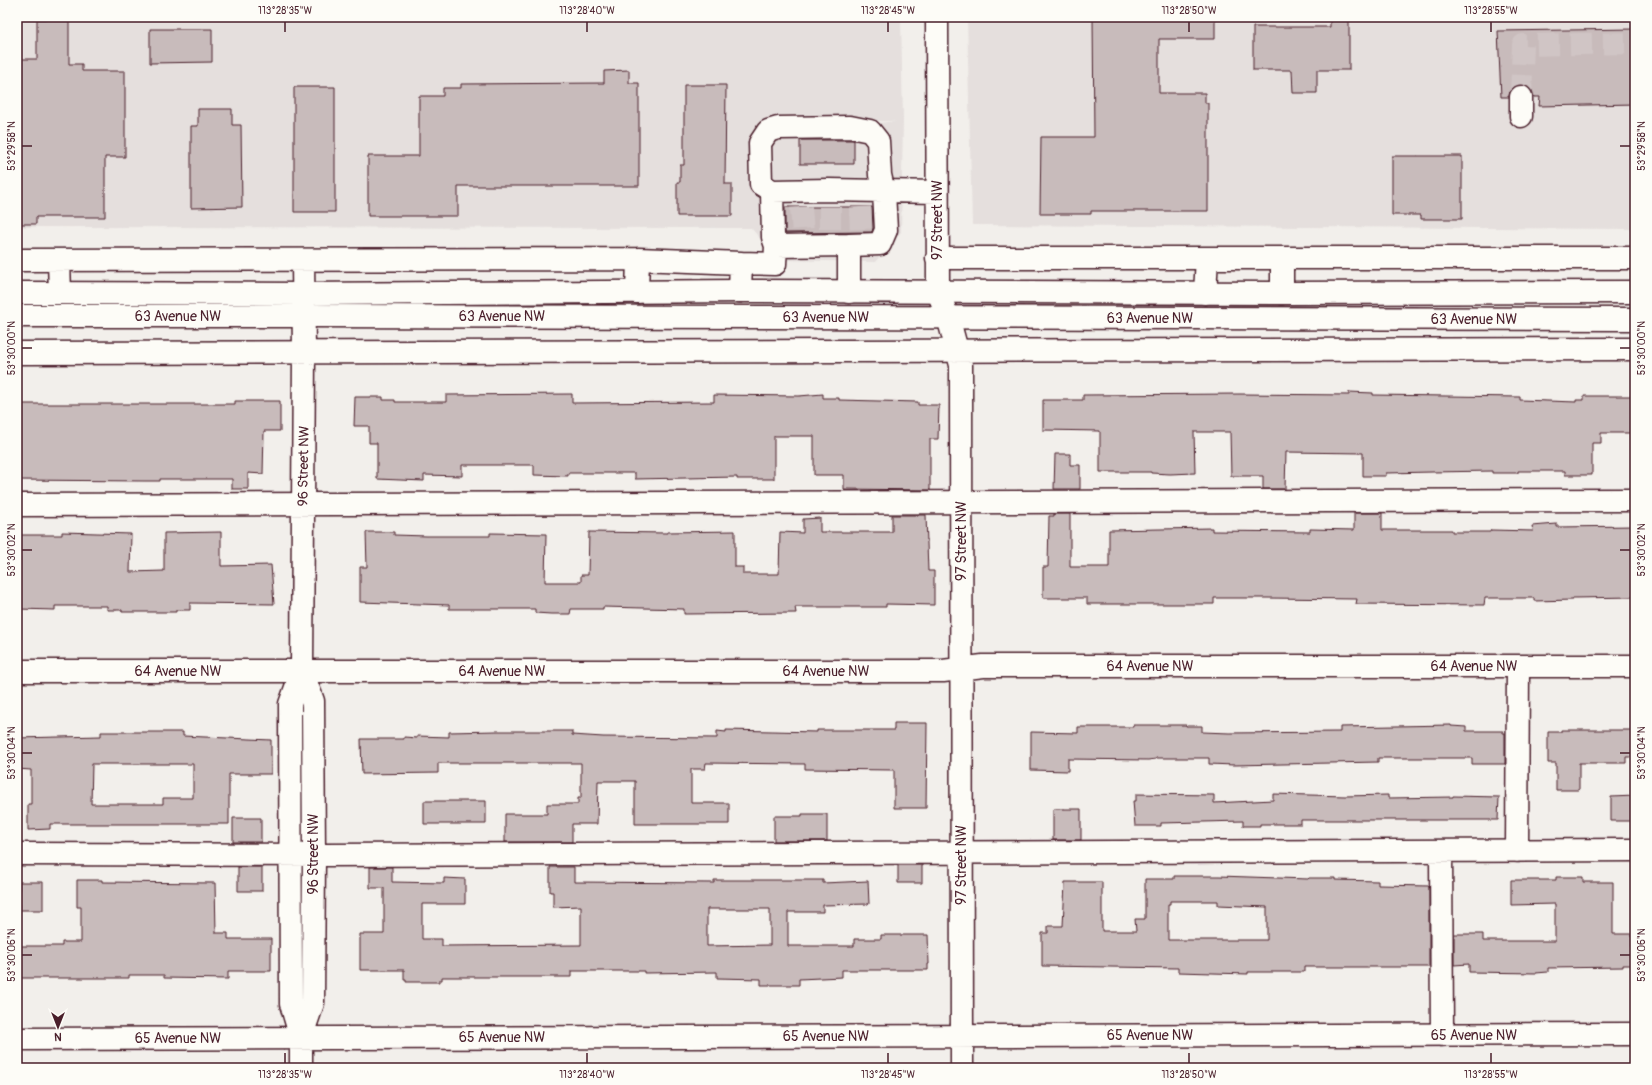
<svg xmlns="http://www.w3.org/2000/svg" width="1652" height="1085" viewBox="0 0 1652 1085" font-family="Pangolin,sans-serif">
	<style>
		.built { fill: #e5dfdd; fill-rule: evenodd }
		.building { fill: #c8bbbb; stroke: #4a1f2b; fill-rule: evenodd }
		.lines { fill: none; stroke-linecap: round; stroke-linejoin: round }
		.minor-tunnel { stroke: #d0c5c5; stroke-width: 22; stroke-dasharray: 22 11; stroke-linecap: butt }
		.minor-casing { stroke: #4a1f2b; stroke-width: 25 }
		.major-casing { stroke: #4a1f2b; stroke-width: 25 }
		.minor { stroke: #fdfcf7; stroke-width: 22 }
		.major { stroke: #fdfcf7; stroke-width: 22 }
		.ticks { fill: none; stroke: #4a1f2b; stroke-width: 1.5 }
		.labels { text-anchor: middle; stroke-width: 3.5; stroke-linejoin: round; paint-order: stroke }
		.street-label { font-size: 14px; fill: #4a1f2b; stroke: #fdfcf7 }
		.neatline { fill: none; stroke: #4a1f2b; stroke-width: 1.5 }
		.ticks-label { font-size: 10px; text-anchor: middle; fill: #4a1f2b }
	</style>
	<rect width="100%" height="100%" fill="#f2efeb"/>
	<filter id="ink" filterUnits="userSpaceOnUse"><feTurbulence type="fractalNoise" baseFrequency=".025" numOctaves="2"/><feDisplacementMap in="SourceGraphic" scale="8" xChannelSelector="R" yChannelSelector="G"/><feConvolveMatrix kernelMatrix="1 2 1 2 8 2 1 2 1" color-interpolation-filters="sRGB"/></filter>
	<g filter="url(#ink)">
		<path class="built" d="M17,17H901L903,120L901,232L875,262L779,260L751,228L17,227ZM895,121L879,123H794V122Z
			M967,17H1635V229L972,225Z"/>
		<path class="building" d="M1093,17H1215V39H1159V93H1205V103H1208V211H1091V214H1040L1041,137H1094Z
			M1330,17H1349V70H1317V93H1293L1292,70H1253V27H1330Z
			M37,19H69V64H82V71H125V157H105V217H36V224H17V59H37Z
			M150,29H212V62L150,63Z
			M1635,29V104L1539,106L1540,97H1534L1532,90L1527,86L1521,85L1514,86L1510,91L1509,97H1501L1498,31Z
			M629,70V83H639V186H458V216H368V156H419V96H443V88H461V84L604,83V71Z
			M684,85H726L725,184H732V216H677V182H680V165H684Z
			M294,87H335V212H294Z
			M198,109H232V125H241L242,207L191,208V126H198Z
			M800,140H854V164H800Z
			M1392,156H1462V219H1421V215H1392Z
			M785,207H872L873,228L872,232L785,233Z
			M1349,392L1373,393V395L1520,397V400L1576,402V400H1584V396H1635V433H1601V443H1592V475H1565V471H1518V473H1492V471L1432,472L1386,473V476H1363V453L1286,452L1285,489H1263V476H1231L1230,432H1194L1195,473L1170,474L1151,473V472H1100V431L1043,430V400H1083V395L1240,394L1349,395Z
			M572,394V403L714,402V395L799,396L823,394V398H839V400L918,402V405H939L938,439H930V490L844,489V475H814V436H774V479H737V477L635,479V473H568V476L534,475V465H462V476L424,475V481L377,479V443H369V426H354L355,397H383V400H395V402H446V395Z
			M235,401H280V431H264L263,474L248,473V489H232V479H160V481H144L17,480V404H235Z
			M1055,454H1070V465H1080V489H1054Z
			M1354,513H1382V530H1452V532H1490L1491,530L1533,531L1532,526L1557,524V527L1635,526V597L1573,598V600L1534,601V598H1485L1484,605L1356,604L1357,599L1268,598H1214V604H1087V598H1043V567H1048L1049,516H1054V514H1070V567H1109V530L1212,528V531L1310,532V529L1354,530Z
			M892,515H926L928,571H934V605L886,604V607H795L796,613L684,614V609L603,607V609H571L570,614H551L535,613V609H449V605L360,602V567H367L366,532H394V535L427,536H490V533L546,534L545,582H581V575H588L589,532L667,533V532L735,531V567H743V574H779L780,532L803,533V519L820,518V532H892Z
			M62,532L131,534L130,572L164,571V533L221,532V566L271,565L274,604L190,603V610H176V612H122V610H107V606H55V610L19,609L20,558H17V535H62Z
			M894,723H927L926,808H894V770L805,769V764L706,763L705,769H691V803H729V824H635V781H598L597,824H572V842H505V814H547V804H578V798H581V763H438V773L362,774L361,739H404V737L417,738V736L449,737V732L497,731H572V735L603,737L717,738V731L726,732V730L817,732V730H894Z
			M1133,725H1186V726H1202V732L1229,733L1340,732V727L1451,725V726L1466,727V731H1503V733H1505V764H1472V758H1378V762L1234,765L1209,764V758H1156V759L1148,760L1068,759V771L1031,770V732L1078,733V727H1133Z
			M1561,730H1635V757H1626V763H1579V790H1556V763H1548V732H1561Z
			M101,732H183V736L271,740V774H229V824H50V829L28,830V804H31V770L17,769V738L101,736ZM92,764H193V798H163V804H91Z
			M1136,794L1214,795V803L1273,800V794L1345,796L1388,795V798L1453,797V796L1499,797L1498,820H1301V824H1260V826H1243V821L1161,823V826H1135L1133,801H1136Z
			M1635,796V821H1611V797Z
			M424,801H486V824H424Z
			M1053,809H1081V840H1053Z
			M802,814H827V841H774V816H802Z
			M233,818H261V842H233Z
			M898,865H922V883H898Z
			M238,867H262V891H238Z
			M370,867H392V882L444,883V878L465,879V904H422V939H442V946L581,945V906L553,907V892H550V867H574V882L714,883V880H823V883L868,881L869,904L823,905V912H788V946H854V939H881V935H928L929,964H928V970H842V977L799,979V985H761V979L717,978V972L644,973V971H571V977H442V980H439V982H406V980H404V970H360V934H384V888H370ZM707,909H770V945L707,946Z
			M1174,876H1219L1308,879L1309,878H1335V880L1378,881V885L1429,886V967H1304V972H1248V974L1178,972V968L1042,966V933H1048V926H1063L1065,882H1102V931H1136L1135,919H1145V879H1174ZM1170,901H1218V905L1267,907V940H1168V904H1170Z
			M1556,877H1583V882H1613V934H1632V965H1623V967L1548,968V972L1536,973L1469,972V964L1454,965V934H1483V941H1555V904L1511,905V880H1556Z
			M77,880H102V882L215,883L216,933H228V939H271V971H228V979L164,978V975H129V978H20V946H62V942H81V907H77Z
			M19,882H43V910H19Z"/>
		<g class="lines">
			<path class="minor-tunnel" d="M1521,97L1523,45L1635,43
				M801,207L803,233
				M830,207V233
				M860,207L861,233"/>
			<defs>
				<path id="minor" d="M937,17L938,292L948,317L961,365L962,1068
					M1521,116V97
					M772,191L761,184L760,143L768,131L778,128L850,127L870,131L878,141L880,175L884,192L886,230L880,244L849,245
					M937,258H1635
					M17,260L638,259L741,263L740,291
					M59,260L60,293
					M741,263L775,264L776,246
					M637,292L638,259
					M849,292V245L776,246L773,237L772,191L829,190L937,192
					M1205,293L1207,258
					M1282,293V259
					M17,353L1635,349
					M17,505L1635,500
					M17,671H943L983,666H1635
					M1441,851L1442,1035
					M1517,851L1518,666
					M17,854L324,855L1635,850
					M301,1038L313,1003L314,855L313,701L302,671
					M17,1039L1635,1034
					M301,1068V1038L291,1004L290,704L302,671L304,352L303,260"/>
				<path id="major" d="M17,293L304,294L740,291L1282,293L1635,292
					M17,316H304L1635,319"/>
			</defs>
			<use href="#minor" class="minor-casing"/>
			<use href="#major" class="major-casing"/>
			<use href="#minor" class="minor"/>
			<use href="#major" class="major"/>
		</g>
	</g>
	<path class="ticks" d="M285,22V32M587,22V32M888,22V32M1189,22V32M1491,22V32M22,146H32M1620,146H1630M22,348H32M1620,348H1630M22,550H32M1620,550H1630M22,753H32M1620,753H1630M22,955H32M1620,955H1630M285,1053V1063M587,1053V1063M888,1053V1063M1189,1053V1063M1491,1053V1063"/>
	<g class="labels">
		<g class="street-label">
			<text transform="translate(937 220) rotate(-90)" y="5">97 Street NW</text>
			<text x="178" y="321">63 Avenue NW</text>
			<text x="502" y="321">63 Avenue NW</text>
			<text x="826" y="322">63 Avenue NW</text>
			<text x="1150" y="323">63 Avenue NW</text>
			<text x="1474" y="324">63 Avenue NW</text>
			<text transform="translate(303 466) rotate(-89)" y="5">96 Street NW</text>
			<text transform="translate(961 541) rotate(-90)" y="5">97 Street NW</text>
			<text x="1150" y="671">64 Avenue NW</text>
			<text x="1474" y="671">64 Avenue NW</text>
			<text x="178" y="676">64 Avenue NW</text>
			<text x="502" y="676">64 Avenue NW</text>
			<text x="826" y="676">64 Avenue NW</text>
			<text transform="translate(313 854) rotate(-90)" y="5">96 Street NW</text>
			<text transform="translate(961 865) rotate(-90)" y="5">97 Street NW</text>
			<text x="1150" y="1040">65 Avenue NW</text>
			<text x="1474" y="1040">65 Avenue NW</text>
			<text x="826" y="1041">65 Avenue NW</text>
			<text x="502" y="1042">65 Avenue NW</text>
			<text x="178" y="1043">65 Avenue NW</text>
		</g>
	</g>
	<rect width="1652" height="1085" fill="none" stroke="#fdfcf7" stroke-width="44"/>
	<g transform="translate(58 1027) rotate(180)" stroke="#fdfcf7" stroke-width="3" paint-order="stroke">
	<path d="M0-3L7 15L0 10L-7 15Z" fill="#4a1f2b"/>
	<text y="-6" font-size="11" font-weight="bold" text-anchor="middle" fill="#4a1f2b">N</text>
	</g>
	<rect x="22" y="22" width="1608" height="1041" class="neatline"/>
	<g class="ticks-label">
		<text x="285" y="14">113°28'35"W</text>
		<text x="587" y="14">113°28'40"W</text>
		<text x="888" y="14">113°28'45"W</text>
		<text x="1189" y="14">113°28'50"W</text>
		<text x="1491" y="14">113°28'55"W</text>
		<text transform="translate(1641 146) rotate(-90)" y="4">53°29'58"N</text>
		<text transform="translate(11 146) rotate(-90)" y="4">53°29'58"N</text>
		<text transform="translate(1641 348) rotate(-90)" y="4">53°30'00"N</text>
		<text transform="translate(11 348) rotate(-90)" y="4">53°30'00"N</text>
		<text transform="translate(1641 550) rotate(-90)" y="4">53°30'02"N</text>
		<text transform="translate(11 550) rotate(-90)" y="4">53°30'02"N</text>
		<text transform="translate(1641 753) rotate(-90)" y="4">53°30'04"N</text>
		<text transform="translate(11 753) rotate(-90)" y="4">53°30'04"N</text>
		<text transform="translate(1641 955) rotate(-90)" y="4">53°30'06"N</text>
		<text transform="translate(11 955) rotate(-90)" y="4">53°30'06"N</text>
		<text x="285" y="1078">113°28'35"W</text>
		<text x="587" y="1078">113°28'40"W</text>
		<text x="888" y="1078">113°28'45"W</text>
		<text x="1189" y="1078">113°28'50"W</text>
		<text x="1491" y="1078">113°28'55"W</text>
	</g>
</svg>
